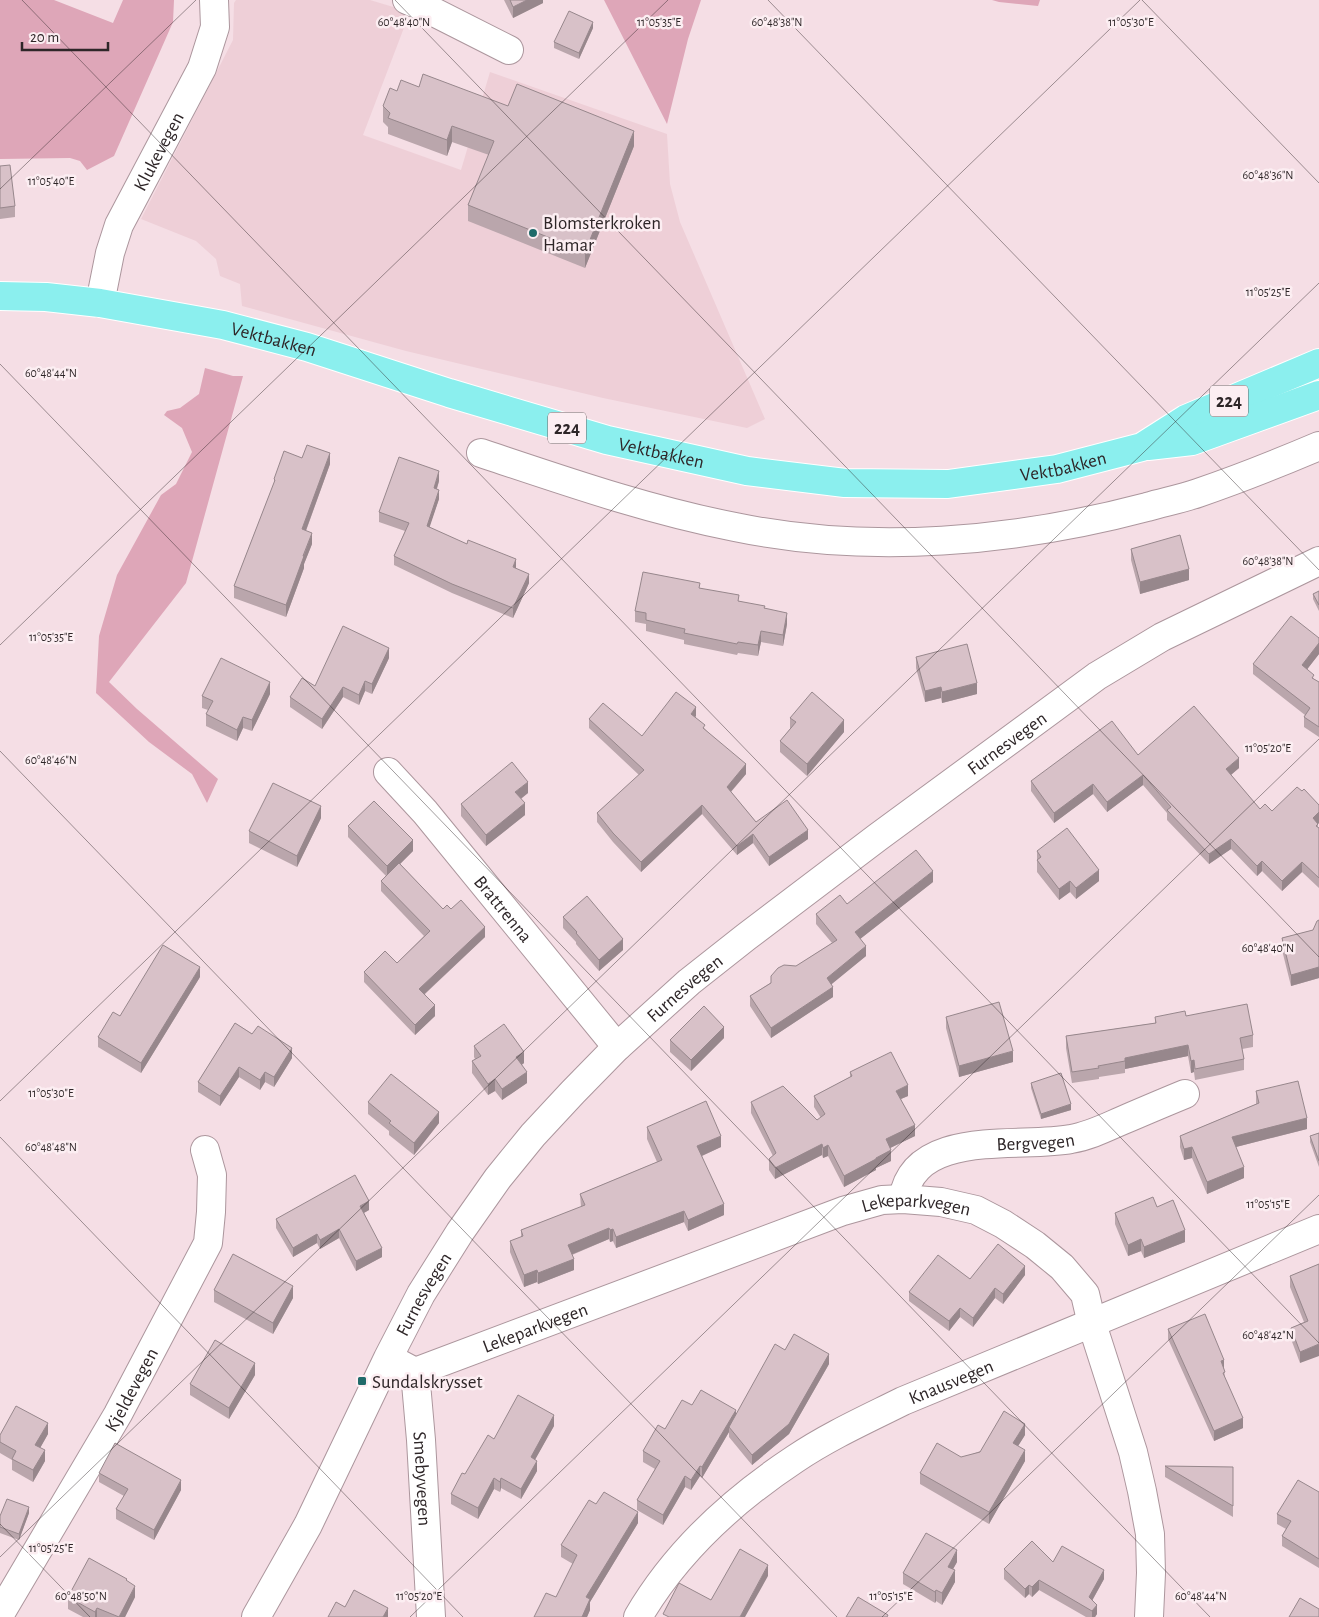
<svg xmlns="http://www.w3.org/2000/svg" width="1319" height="1617" viewBox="0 0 1319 1617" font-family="'Alegreya Sans',sans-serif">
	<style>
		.built { fill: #eecfd7 }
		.green { fill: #dea6b8 }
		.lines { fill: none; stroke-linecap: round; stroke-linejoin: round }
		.street-casing { stroke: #ac969d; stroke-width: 30 }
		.secondary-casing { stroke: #ac969d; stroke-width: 30 }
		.primary-casing { stroke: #fff; stroke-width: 30 }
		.street { stroke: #fff; stroke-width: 28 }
		.secondary { stroke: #fff; stroke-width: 28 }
		.primary { stroke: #8befee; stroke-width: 28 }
		.wall { fill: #baa6ac }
		.shaded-wall { fill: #97878c }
		.building { fill: #d8c1c8; stroke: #97878c }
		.ticks { fill: none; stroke: #2e2628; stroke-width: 1; stroke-opacity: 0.45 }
		.poi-dot { fill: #1f6b6a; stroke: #fceef2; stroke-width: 2 }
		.labels { text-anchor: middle; stroke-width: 5; stroke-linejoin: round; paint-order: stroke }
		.shield { fill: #fceef2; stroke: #6c6265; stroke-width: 1 }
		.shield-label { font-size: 18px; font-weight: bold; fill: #2e2628 }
		.street-label { font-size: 19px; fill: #2e2628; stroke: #fceef2 }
		.poi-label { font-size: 19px; fill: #2e2628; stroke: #fceef2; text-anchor: start }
		.ticks-label { font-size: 12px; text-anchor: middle; fill: #2e2628; stroke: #fceef2; stroke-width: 5; stroke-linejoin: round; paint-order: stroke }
	</style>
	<rect width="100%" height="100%" fill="#f5dee5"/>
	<path class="built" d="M236,0H370L410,12L363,135L461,170L490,72L667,134L670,184L680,222L765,419L747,428L603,398L406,351L242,306L240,284L220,276L216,259L196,241L141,219L233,40L234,3Z"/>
	<path class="green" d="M0,0H54L113,23L123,0H174L173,22L114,156L87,170L80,161L70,158L0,159Z
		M604,0H701L688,39L667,124Z
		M992,0H1040L1038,6L999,2Z
		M205,368L233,376H243L186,583L109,682L137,709L218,779L207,803L192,774L149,742L96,693L99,636L117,575L161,495L176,484L192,452L182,428L164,415L167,411L180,408L199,394Z"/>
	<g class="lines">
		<defs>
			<g id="street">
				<path d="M407,0L428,9L509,50"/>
				<path id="s1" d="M100,303L110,253L119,225L202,68L215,27L214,0"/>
				<path d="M481,453C565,481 648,510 735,527C870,555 1015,542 1147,507C1164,502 1181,499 1198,493C1239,479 1279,463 1319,446"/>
				<path id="s2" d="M388,772L425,812L617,1047"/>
				<path id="s3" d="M903,1199C914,1127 1021,1149 1071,1139C1089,1136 1105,1128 1121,1121C1142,1112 1163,1103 1185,1094"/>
				<path id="s4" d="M400,1364L415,1372L421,1440L431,1617"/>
				<path id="s5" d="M415,1372L843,1211L882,1200L903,1199L941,1202L976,1210L1003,1224L1035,1245L1062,1267L1085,1294L1092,1324L1133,1452L1142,1491L1150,1534L1151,1573L1149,1617"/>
				<path id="s6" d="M0,1614L118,1414L208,1243L211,1212L212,1175L205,1150"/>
				<path id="s7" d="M638,1617C676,1552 733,1500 795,1459C829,1436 867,1419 903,1401L1319,1229"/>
			</g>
			<g id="secondary">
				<path id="s8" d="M256,1617L308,1525L388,1358L421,1294L460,1232L498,1178L533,1135L573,1092L617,1047L689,982L746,937L878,837L1097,676L1162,637L1319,561"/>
			</g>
			<g id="primary">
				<path id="s9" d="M0,296L46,297L100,303L223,325L307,347L449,393L607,440L747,471L845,483L948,484L1057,469L1142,447L1186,419L1319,363"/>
				<path d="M1148,446L1192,441L1319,395"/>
			</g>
		</defs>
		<use href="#street" class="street-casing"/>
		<use href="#secondary" class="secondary-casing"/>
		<use href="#primary" class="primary-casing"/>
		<use href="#street" class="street"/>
		<use href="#secondary" class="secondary"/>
		<use href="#primary" class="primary"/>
	</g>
	<path class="wall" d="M504,0H543V3L513,18Z
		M593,28L579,59L554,48V42Z
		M419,87L508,106L634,146L585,268L468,221V205L489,155L452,142L447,156L388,134V127L383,122V106L397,91Z
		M0,166L15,206V217L0,219Z
		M302,458L330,464L306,531L312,544L304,564V568L286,617L234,598V586L274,483V479Z
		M439,481L437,489L439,499L429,527L516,569L529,583L513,618L452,593L394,565V556L405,531L379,522V512Z
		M1131,549L1189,580L1140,594L1131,560Z
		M700,588L739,601L765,608L787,624L783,646L761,642L758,656L738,653L737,655L684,644V640L646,631V624L635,622V611Z
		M1319,591V611L1313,599V594Z
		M1319,638V654L1307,669L1314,679L1319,682V737L1304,727V717L1305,715L1253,674V664Z
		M916,657L977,694L942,703L941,698L925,702L916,668Z
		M389,658L372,694L365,691L359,705L343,697L322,729L290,707V697L315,686Z
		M270,694L252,731L243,728L237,741L206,726V714L208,710L202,708V696Z
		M696,716L695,717L705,729L746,774L731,792L756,822L808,839L769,866L753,843L737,855L702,814L641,872L613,842L597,822V813L639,775L589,728V719L642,736Z
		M790,718L844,732L807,776L780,752V741L790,729Z
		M1138,755L1239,768L1231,775L1260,809L1272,811L1302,791L1319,805V823L1318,824V827L1319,828V888L1302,872L1282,891L1262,871L1257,876L1231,849L1209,864L1167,820V813L1143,785L1107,812L1093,794L1054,823L1031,791V781Z
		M528,793L521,799L525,815L486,846L461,816V804Z
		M321,818L297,867L249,843V831Z
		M348,826L413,851L400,864L443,909H451L485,937L425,994L435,1016L415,1035L364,982V972L397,963L424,936L381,891V881L386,876L348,837Z
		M1037,851L1099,881L1076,899L1070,892L1059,900L1037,872Z
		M933,882L860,939L866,956L831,984L833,997L771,1038L750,1006V996L832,943L816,924V914L847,904Z
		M563,917L623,950L599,971L576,944V942L563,928Z
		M1319,920V978L1291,986L1282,950V938L1313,930Z
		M200,977L141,1073L98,1047V1037L120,1016Z
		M1186,1016L1253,1035V1047L1242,1049L1244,1059V1070L1195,1080L1194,1072L1191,1073L1188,1056L1125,1069V1073L1099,1077V1079L1072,1083L1066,1048V1036L1155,1023V1017Z
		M946,1017L1013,1062L959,1077L946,1028Z
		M235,1023L292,1058L274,1087L265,1082L260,1090L239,1077L220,1106L198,1092V1082Z
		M724,1038L691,1071L670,1052V1040Z
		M474,1046L524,1063L522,1065L527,1083L502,1100L495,1091L488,1095L472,1073V1061L475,1059L474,1057Z
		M850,1072L908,1096L901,1099L915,1136L890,1148L891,1161L876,1168V1170L844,1187L828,1156L823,1158L822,1155L775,1179L769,1170V1159L773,1156L751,1113V1102L817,1120L821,1118L814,1107V1096L850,1077Z
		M1031,1083L1071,1110L1041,1119L1031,1088Z
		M1256,1091L1307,1129L1236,1147L1244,1178L1207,1194L1192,1158L1184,1160L1180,1147V1136L1256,1104Z
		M368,1102L439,1123L414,1155L389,1135V1131L368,1114Z
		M647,1127L721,1147L702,1156L724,1215L688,1231L684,1222L616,1248L613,1241L610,1242L609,1239L572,1255L574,1270L538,1284L537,1282L524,1287L510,1252V1241L521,1237V1230L581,1207L580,1194L657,1162L647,1139Z
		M1319,1133V1167L1310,1142V1136Z
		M1157,1207L1185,1242L1144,1258L1141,1251L1128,1256L1115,1224V1213Z
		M369,1210L364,1213L382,1257L356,1271L339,1238L320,1249L317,1243L293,1257L276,1228V1219Z
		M1319,1264L1300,1363L1291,1339V1328L1304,1322L1290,1287V1276Z
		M1025,1275L1003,1304L995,1298L973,1327L960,1317L949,1331L909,1301V1292L970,1279Z
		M214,1290L293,1298L273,1334L214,1302Z
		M1168,1329L1224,1368L1225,1379L1243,1428L1214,1441L1168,1339Z
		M785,1350L829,1364L789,1434L752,1465L729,1437V1432L702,1478L700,1476L691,1490L685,1487L663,1525L637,1510V1500L655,1469L643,1462V1451L665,1429L692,1405L736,1415Z
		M255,1375L229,1419L190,1395V1384Z
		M554,1426L535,1459L537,1471L521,1499L501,1488L500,1492L494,1489L478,1519L451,1504V1494L494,1439Z
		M48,1434L40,1448L45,1461L33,1482L12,1470V1460L0,1453V1435Z
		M1025,1435L1018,1446L1025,1461L989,1524L920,1484V1473Z
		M1165,1466L1233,1467V1517L1165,1477Z
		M99,1473L181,1490L154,1540L116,1519V1509L124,1496L99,1482Z
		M1319,1492V1568L1282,1546V1536L1286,1529L1277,1524V1514Z
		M596,1504L638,1523L590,1602V1610L587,1617H534L556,1597L573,1564L561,1557V1545Z
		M29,1513L19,1540L0,1533V1516Z
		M957,1562L953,1569L955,1582L942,1605L936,1601L935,1603L903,1584V1573Z
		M1053,1562L1104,1579L1092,1601L1097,1614L1095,1617H1086L1039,1590L1032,1597L1029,1594L1025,1598L1004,1579V1569Z
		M127,1581L135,1597L125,1617H83L68,1609V1597Z"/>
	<path class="shaded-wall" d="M527,0H543V3L513,18V7Z
		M593,22V28L579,59V53Z
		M452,126V142L447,156V140Z
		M634,131V146L585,268V252Z
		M330,453V464L302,541V529Z
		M439,471V481L434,497V488Z
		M439,490V499L427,535V526Z
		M312,533V544L304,564V568L286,617V605Z
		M516,559V569L513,567Z
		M1189,569V580L1140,594V582Z
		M529,574V583L513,618V608Z
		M787,613V624L783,646V635Z
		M761,631V642L758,656V645Z
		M1319,643V654L1302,676V665Z
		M389,648V658L372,694V684Z
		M365,681V691L359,705V695Z
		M270,682V694L252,731V720Z
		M977,683V694L942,703V692Z
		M343,687V697L322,729V719Z
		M941,687V698L925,702V691Z
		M696,707V716L691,723V714Z
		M243,717V728L237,741V730Z
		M844,720V732L807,776V764Z
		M1239,758V768L1226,779V769Z
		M746,764V774L727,796V787Z
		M1143,775V785L1107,812V802Z
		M528,782V793L515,803V792Z
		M1093,784V794L1054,823V813Z
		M525,803V815L486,846V835Z
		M702,805V814L641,872V862Z
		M321,806V818L297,867V856Z
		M1319,812V823L1313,828V818Z
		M808,830V839L769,866V857Z
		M753,834V843L737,855V846Z
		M1231,839V849L1209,864V854Z
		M413,840V851L387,877V866Z
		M1262,861V871L1257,876V866Z
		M1302,862V872L1282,891V881Z
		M1099,870V881L1076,899V888Z
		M933,871V882L855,943V932Z
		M1070,881V892L1059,900V889Z
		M485,927V937L419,999V989Z
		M623,939V950L599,971V960Z
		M866,946V956L827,988V978Z
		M200,967V977L141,1073V1063Z
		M1319,967V978L1291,986V975Z
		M833,987V997L771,1038V1028Z
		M435,1005V1016L415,1035V1025Z
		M724,1027V1038L691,1071V1060Z
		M1188,1045V1056L1125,1069V1058Z
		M292,1048V1058L274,1087V1077Z
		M1013,1051V1062L959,1077V1066Z
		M524,1052V1063L516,1068V1057Z
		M1194,1060V1072L1191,1073V1061Z
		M239,1067V1077L220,1106V1096Z
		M265,1072V1082L260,1090V1080Z
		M527,1072V1083L502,1100V1089Z
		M495,1079V1091L488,1095V1084Z
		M908,1085V1096L896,1101V1091Z
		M1071,1104V1110L1041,1119V1114Z
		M439,1112V1123L414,1155V1143Z
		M1307,1118V1129L1232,1148V1137Z
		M915,1125V1136L886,1150V1139Z
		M721,1136V1147L697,1158V1146Z
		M822,1144V1155L775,1179V1168Z
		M828,1145V1156L823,1158V1148Z
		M1192,1147V1158L1184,1160V1149Z
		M891,1150V1161L876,1168V1170L844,1187V1176L876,1158Z
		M1244,1167V1178L1207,1194V1182Z
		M369,1201V1210L360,1215V1206Z
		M724,1204V1215L688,1231V1220Z
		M684,1211V1222L616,1248V1237Z
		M609,1228V1239L568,1256V1245Z
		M339,1229V1238L320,1249V1240Z
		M613,1229V1241L610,1242V1230Z
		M1185,1230V1242L1144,1258V1247Z
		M317,1234V1243L293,1257V1248Z
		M1141,1239V1251L1128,1256V1245Z
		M382,1248V1257L356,1271V1261Z
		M574,1259V1270L538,1284V1273Z
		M1025,1266V1275L1003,1304V1294Z
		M537,1270V1282L524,1287V1275Z
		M293,1286V1298L273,1334V1323Z
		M995,1288V1298L973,1327V1318Z
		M960,1308V1317L949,1331V1321Z
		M1319,1344V1356L1300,1363V1352Z
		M829,1354V1364L789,1434L752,1465V1455Z
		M1224,1360V1370L1221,1361Z
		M255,1363V1375L229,1419V1408Z
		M736,1410V1420L729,1427V1432L702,1478V1467Z
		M554,1415V1426L531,1467V1457Z
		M1243,1418V1428L1214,1441V1431Z
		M48,1423V1434L35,1457V1445Z
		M1025,1424V1435L1013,1454V1443Z
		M45,1450V1461L33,1482V1470Z
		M1025,1450V1461L989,1524V1512Z
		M537,1461V1471L521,1499V1489Z
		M700,1466V1476L691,1490V1480Z
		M685,1476V1487L663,1525V1515Z
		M494,1478V1489L478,1519V1508Z
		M501,1478V1488L500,1492V1482Z
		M181,1480V1490L154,1540V1530Z
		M29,1507V1513L19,1540V1534Z
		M638,1512V1523L590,1602V1610L587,1617H582L586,1597Z
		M957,1550V1562L948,1578V1567Z
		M768,1565V1576L745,1617H740Z
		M955,1570V1582L942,1605V1593Z
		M1104,1570V1579L1089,1606V1597Z
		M1039,1580V1590L1032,1597V1587Z
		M1029,1585V1594L1025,1598V1589Z
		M135,1586V1597L125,1617H119Z
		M936,1590V1601L935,1603V1592Z
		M1097,1605V1614L1095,1617H1092V1611Z
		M97,1608V1617H95V1612Z
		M388,1608V1617H383Z"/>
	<path class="building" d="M510,0H527L513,7Z
		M569,11L593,22L579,53L554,42Z
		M423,74L508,106L517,84L634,131L585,252L468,205L494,141L452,126L447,140L388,118L390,113L383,106L390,88L397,91L401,80L419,87Z
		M10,165L15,206L0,208V166Z
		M307,445L330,453L302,529L312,533L303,556H304L286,605L234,586L275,480L274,479L284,451L302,458Z
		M399,457L439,471L434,488L439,490L427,526L467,544L468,540L516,559L513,567L529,574L513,608L452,584L394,556L409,523L379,512Z
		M1180,535L1189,569L1140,582L1131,549Z
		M643,572L700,583L699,588L739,595L738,601L765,606L764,608L787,613L783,635L761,631L758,645L738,642L737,644L684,633L685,629L646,620V613L635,611Z
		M1319,591V605L1313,594Z
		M1291,616L1319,638V643L1302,665L1314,675L1312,678L1319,682V727L1304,717L1310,708L1253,664Z
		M343,626L389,648L372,684L365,681L359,695L343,687L322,719L290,697L302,678L315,686Z
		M967,644L977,683L942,692L941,687L925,691L916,657Z
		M221,658L270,682L252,720L243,717L237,730L206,714L213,701L202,696Z
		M676,692L696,707L691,714L705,725L703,728L746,764L727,787L756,822L787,800L808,830L769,857L753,834L737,846L702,805L641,862L613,833L597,813L644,770L589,719L603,703L642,736Z
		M812,692L844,720L807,764L780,741L796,722L790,718Z
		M1194,706L1239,758L1226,769L1260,809L1265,804L1272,811L1297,787L1302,791L1304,789L1319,805V812L1313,818L1318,824L1316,826L1319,828V878L1302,862L1282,881L1262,861L1257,866L1231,839L1209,854L1167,810L1171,807L1143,775L1107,802L1093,784L1054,813L1031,781L1112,721L1138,755Z
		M512,762L528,782L515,792L525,803L486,835L461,804Z
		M273,783L321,806L297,856L249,831Z
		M374,801L413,840L387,866L348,826Z
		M1067,828L1099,870L1076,888L1070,881L1059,889L1037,860L1041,857L1037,851Z
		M916,850L933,871L855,932L866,946L827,978L833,987L771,1028L750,996L771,983V976L778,968L784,965L796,966L837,940L816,914L840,895L847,904Z
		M399,863L443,909L447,905L451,909L461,900L485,927L419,989L435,1005L415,1025L364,972L385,951L397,963L430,931L381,881Z
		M587,896L623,939L599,960L576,933L577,932L563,917Z
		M1319,920V967L1291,975L1282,938L1313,930L1317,921Z
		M163,945L200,967L141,1063L98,1037L113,1012L120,1016Z
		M999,1002L1013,1051L959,1066L946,1017Z
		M1247,1004L1253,1035L1240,1038L1244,1059L1195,1069L1194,1060L1191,1061L1188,1045L1125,1058V1061L1098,1066L1099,1068L1072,1072L1066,1036L1156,1023L1155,1017L1185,1011L1186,1016Z
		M704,1006L724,1027L691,1060L670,1040Z
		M235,1023L252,1034L258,1026L292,1048L274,1077L265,1072L260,1080L239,1067L220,1096L198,1082Z
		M504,1024L524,1052L516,1057L527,1072L502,1089L495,1079L488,1084L472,1061L481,1056L474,1046Z
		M891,1052L908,1085L896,1091L915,1125L886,1139L891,1150L876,1158V1159L844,1176L828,1145L823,1148L822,1144L775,1168L769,1159L776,1153L751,1102L783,1086L817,1120L825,1114L814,1096L852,1076L850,1072Z
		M1061,1073L1071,1104L1041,1114L1031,1083Z
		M391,1074L439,1112L414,1143L389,1123L391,1121L368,1102Z
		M1298,1081L1307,1118L1232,1137L1244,1167L1207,1182L1192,1147L1184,1149L1180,1136L1259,1103L1256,1091Z
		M706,1101L721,1136L697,1146L724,1204L688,1220L684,1211L616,1237L613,1229L610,1230L609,1228L568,1245L574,1259L538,1273L537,1270L524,1275L510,1241L523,1236L521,1230L585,1205L580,1194L662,1160L647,1127Z
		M1319,1133V1161L1310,1136Z
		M355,1175L369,1201L360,1206L382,1248L356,1261L339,1229L320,1240L317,1234L293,1248L276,1219Z
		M1153,1197L1157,1207L1173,1200L1185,1230L1144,1247L1141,1239L1128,1245L1115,1213Z
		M998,1244L1025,1266L1003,1294L995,1288L973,1318L960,1308L949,1321L909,1292L938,1255L970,1279Z
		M233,1254L293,1286L273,1323L214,1290Z
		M1319,1264V1344L1300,1352L1291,1328L1308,1321L1290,1276Z
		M1205,1314L1224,1360L1221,1361L1225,1372L1223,1373L1243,1418L1214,1431L1168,1329Z
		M794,1334L829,1354L789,1424L752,1455L729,1427L775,1344L785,1350Z
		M215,1340L255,1363L229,1408L190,1384Z
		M701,1390L736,1410L702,1467L700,1466L691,1480L685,1476L663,1515L637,1500L660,1461L643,1451L658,1425L665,1429L682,1400L692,1405Z
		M518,1395L554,1415L531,1457L537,1461L521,1489L501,1478L500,1482L494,1478L478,1508L451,1494L462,1473L465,1474L488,1435L494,1439Z
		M16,1406L48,1423L35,1445L45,1450L33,1470L12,1459L16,1451L0,1442V1435Z
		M1004,1411L1025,1424L1013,1443L1025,1450L989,1512L920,1473L937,1443L961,1457L980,1452Z
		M115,1443L181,1480L154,1530L116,1509L128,1489L99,1473Z
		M1165,1466L1233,1467V1506Z
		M1298,1480L1319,1492V1559L1282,1536L1291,1521L1277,1514Z
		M604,1492L638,1512L586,1597L590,1599L582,1617H534L546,1593L556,1597L577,1555L561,1545L589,1500L596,1504Z
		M7,1499L29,1507L19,1534L0,1527V1516Z
		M926,1533L957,1550L948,1567L955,1570L942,1593L936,1590L935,1592L903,1573Z
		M1032,1541L1053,1562L1062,1546L1104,1570L1089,1597L1097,1605L1092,1611L1039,1580L1032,1587L1029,1585L1025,1589L1004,1569Z
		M740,1549L768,1565L740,1617H669L663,1614L679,1583L711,1600Z
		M89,1558L127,1579L126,1580L135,1586L119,1617L97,1608L95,1612L68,1597Z
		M354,1590L388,1608L383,1617H328L336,1602L345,1607Z
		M858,1597L888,1615L887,1617H846Z
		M1300,1598L1319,1609V1617H1289Z"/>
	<path class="ticks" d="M22,0L1319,1343M395,0L1319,957M768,0L1319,570M1142,0L1319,183M0,189L196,0M0,364L1210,1617M0,645L668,0M0,751L837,1617M0,1101L1140,0M0,1137L463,1617M0,1524L90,1617M0,1557L1319,283M410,1617L1319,739M882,1617L1319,1195"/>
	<g class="poi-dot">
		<circle cx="533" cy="233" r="5"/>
		<rect x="357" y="1376" width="10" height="10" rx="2.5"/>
	</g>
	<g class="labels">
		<g class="shield">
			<rect x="1210" y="385.5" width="38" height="31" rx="4"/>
			<rect x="548" y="412.5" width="38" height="31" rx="4"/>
		</g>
		<g class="shield-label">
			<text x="1229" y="407">224</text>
			<text x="567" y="434">224</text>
		</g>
		<g class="street-label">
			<text dy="7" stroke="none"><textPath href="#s1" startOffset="164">Klukevegen</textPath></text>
			<text dy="7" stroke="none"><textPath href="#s9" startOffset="278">Vektbakken</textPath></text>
			<text dy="7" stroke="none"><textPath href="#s9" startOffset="682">Vektbakken</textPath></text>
			<text dy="7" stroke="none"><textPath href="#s9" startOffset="1088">Vektbakken</textPath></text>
			<text dy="7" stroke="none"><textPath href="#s8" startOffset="1174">Furnesvegen</textPath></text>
			<text dy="7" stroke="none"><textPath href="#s2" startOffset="179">Brattrenna</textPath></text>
			<text dy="7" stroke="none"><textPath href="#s8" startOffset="769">Furnesvegen</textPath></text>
			<text dy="7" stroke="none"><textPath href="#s3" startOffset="158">Bergvegen</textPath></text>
			<text dy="7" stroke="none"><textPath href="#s5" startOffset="532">Lekeparkvegen</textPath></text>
			<text dy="7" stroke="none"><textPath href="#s8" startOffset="364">Furnesvegen</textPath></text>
			<text dy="7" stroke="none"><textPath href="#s5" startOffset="128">Lekeparkvegen</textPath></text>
			<text dy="7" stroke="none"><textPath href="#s7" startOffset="399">Knausvegen</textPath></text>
			<text dy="7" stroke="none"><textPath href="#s6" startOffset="260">Kjeldevegen</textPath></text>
			<text dy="7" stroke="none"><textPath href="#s4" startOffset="124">Smebyvegen</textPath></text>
		</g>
		<g class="poi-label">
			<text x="543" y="229">Blomsterkroken<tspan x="543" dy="22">Hamar</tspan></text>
			<text x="372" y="1388">Sundalskrysset</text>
		</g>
	</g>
	<g class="ticks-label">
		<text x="659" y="26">11°05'35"E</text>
		<text x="1131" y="26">11°05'30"E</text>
		<text x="404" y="26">60°48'40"N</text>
		<text x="777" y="26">60°48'38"N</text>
		<text x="1268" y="179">60°48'36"N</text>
		<text x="51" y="185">11°05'40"E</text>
		<text x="1268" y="296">11°05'25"E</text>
		<text x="51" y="377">60°48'44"N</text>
		<text x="1268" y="565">60°48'38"N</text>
		<text x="51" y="641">11°05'35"E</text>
		<text x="1268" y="752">11°05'20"E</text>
		<text x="51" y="764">60°48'46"N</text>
		<text x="1268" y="952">60°48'40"N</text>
		<text x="51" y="1097">11°05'30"E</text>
		<text x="51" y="1151">60°48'48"N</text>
		<text x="1268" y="1208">11°05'15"E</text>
		<text x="1268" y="1339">60°48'42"N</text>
		<text x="51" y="1552">11°05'25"E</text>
		<text x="81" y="1600">60°48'50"N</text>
		<text x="1201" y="1600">60°48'44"N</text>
		<text x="419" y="1600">11°05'20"E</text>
		<text x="891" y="1600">11°05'15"E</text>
	</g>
	<path d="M22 42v8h86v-8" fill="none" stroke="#2e2628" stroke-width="2.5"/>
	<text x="30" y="42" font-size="15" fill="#2e2628" stroke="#fceef2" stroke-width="4" paint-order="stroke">20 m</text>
</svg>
